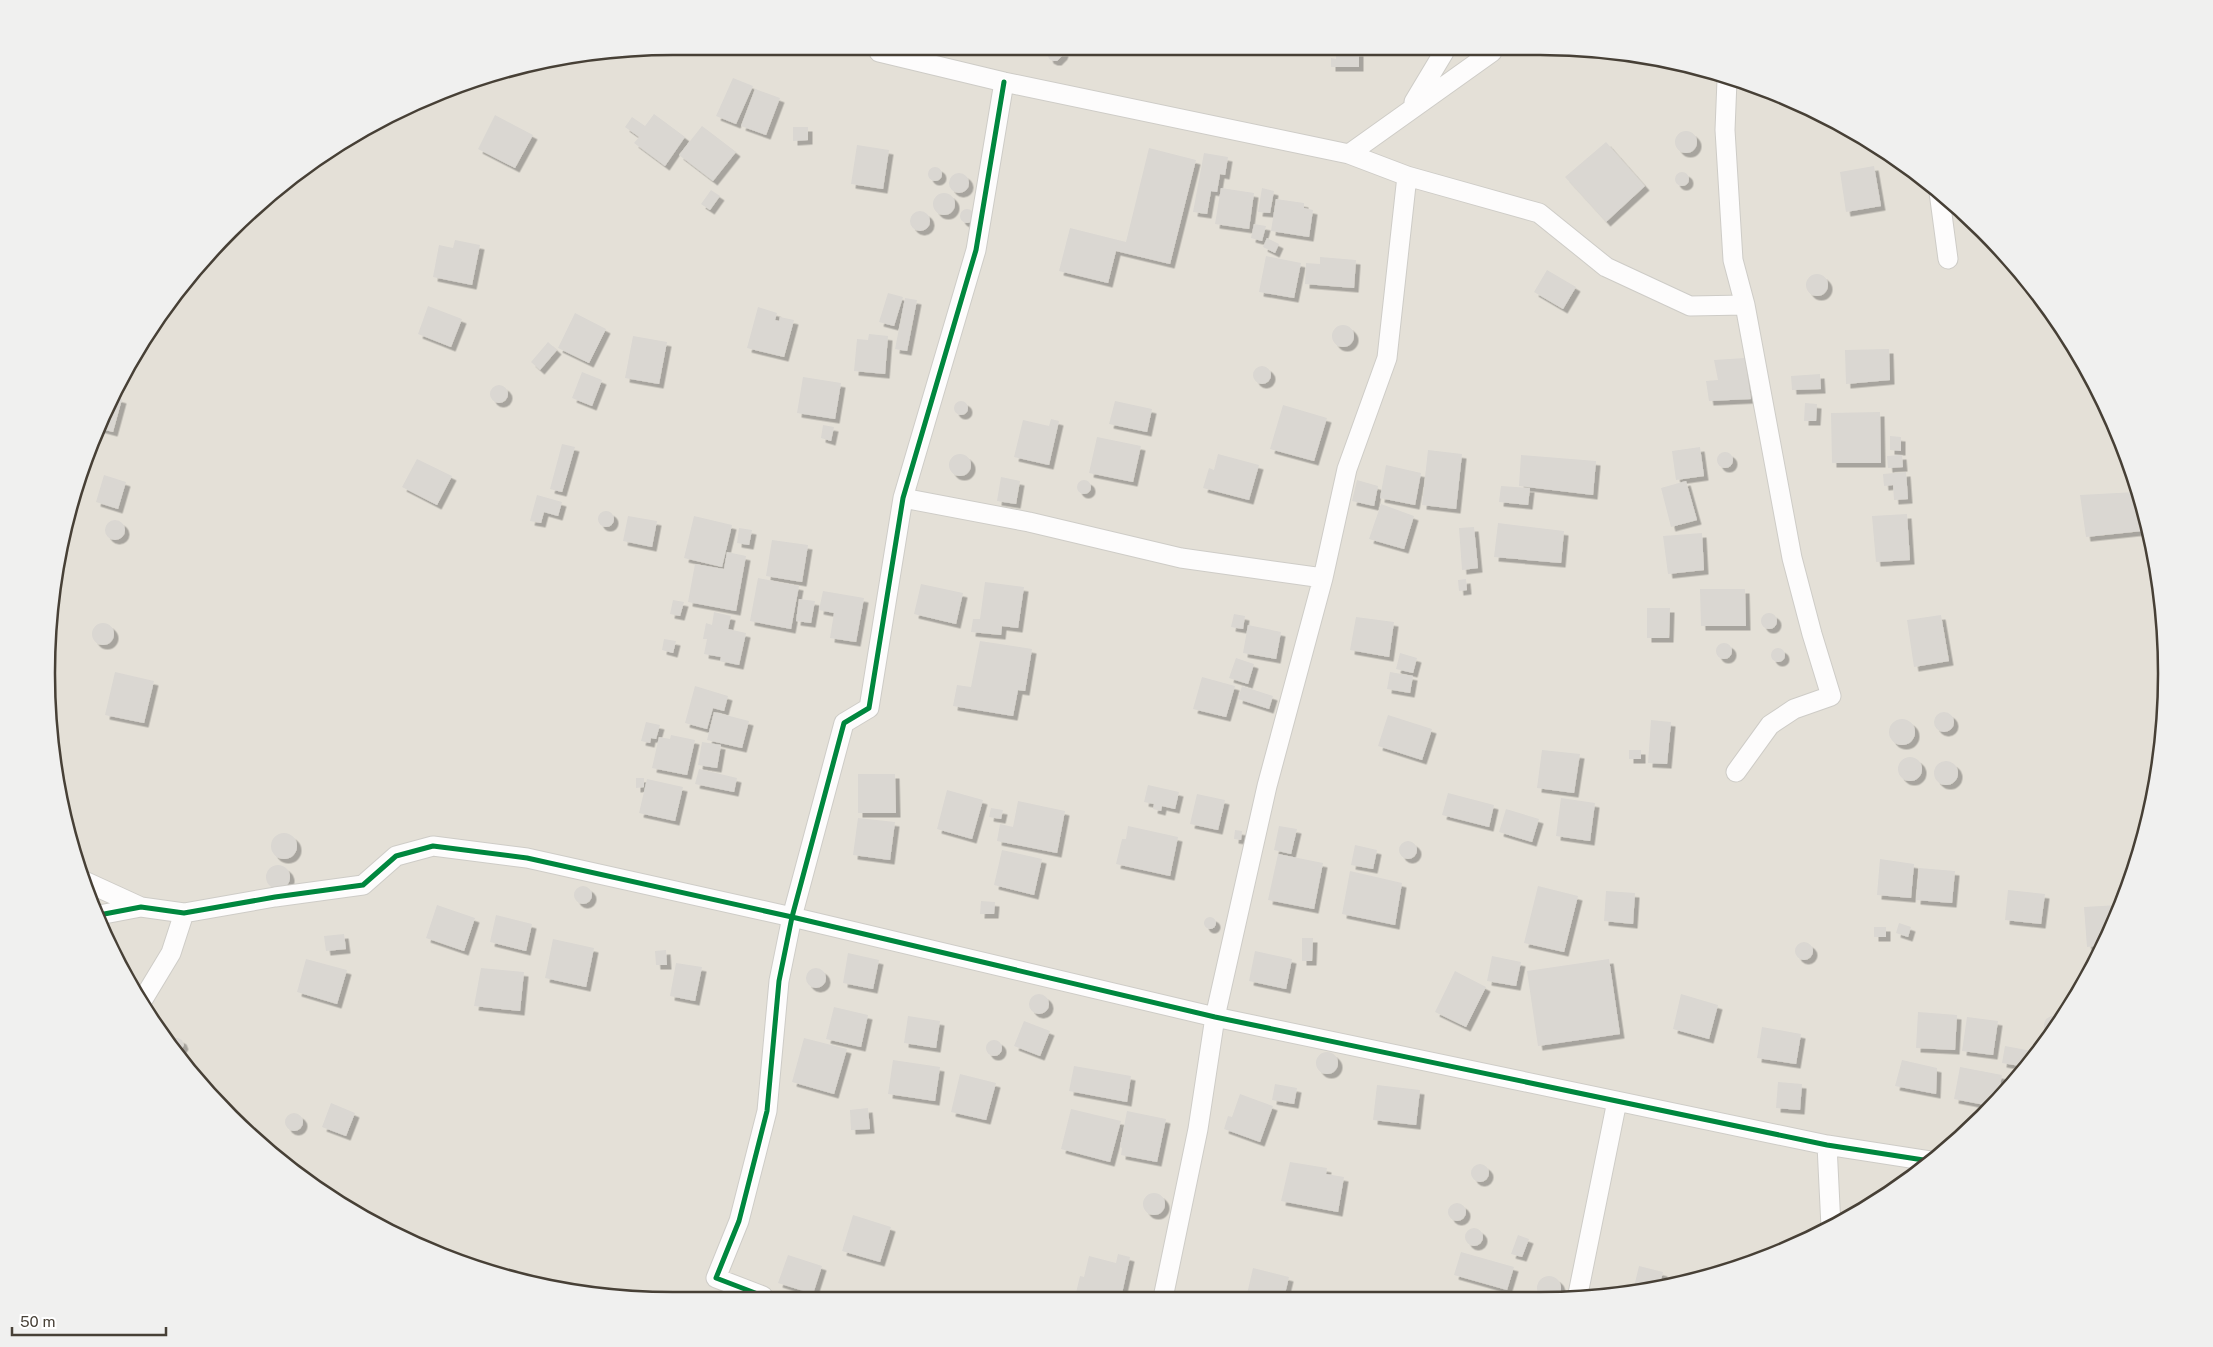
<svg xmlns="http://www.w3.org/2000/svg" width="2213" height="1347" viewBox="0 0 2213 1347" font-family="'Public Sans',sans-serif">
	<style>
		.residential { fill: #e4e0d7 }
		.building { fill: #dad7d2; filter: url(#shadow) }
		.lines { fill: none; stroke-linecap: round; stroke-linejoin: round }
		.minor-casing { stroke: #ceccc7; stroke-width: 21 }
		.minor { stroke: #fdfcfc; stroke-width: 19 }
		.cycleway-casing { stroke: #fff; stroke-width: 8 }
		.cycleway { stroke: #00873e; stroke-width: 5 }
		.rim { fill: none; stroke: #474036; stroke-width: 2.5 }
	</style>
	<defs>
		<filter id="shadow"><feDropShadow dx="4.5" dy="4.5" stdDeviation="0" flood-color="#0004"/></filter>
	</defs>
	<rect width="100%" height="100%" fill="#f0eeea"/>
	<path class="residential" d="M591,52H1621L1779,94L1921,176L2011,260L2083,360L2133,472L2161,591L2165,714L2145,836L2102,951L2037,1055L1953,1145L1853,1217L1741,1268L1581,1299L592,1295L434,1253L292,1171L230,1117L152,1022L79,875L52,756L46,673L58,551L79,472L111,396L176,292L292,176L396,111L472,79Z"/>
	<path class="building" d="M1047,52H1064L1063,55L1057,61H1053L1049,59Z
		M1336,52H1359V67H1331V58L1336,59Z
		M733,78L753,86L736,124L716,116Z
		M755,89L780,98L766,135L741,126Z
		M654,114L685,137L665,166L634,143L639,137L625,127L632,117L645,126Z
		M495,115L533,135L515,168L478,149Z
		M702,126L736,152L713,181L679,155Z
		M793,127H808V140L793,141Z
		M1675 142a11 11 0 1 1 22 0a11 11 0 1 1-22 0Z
		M1606,142L1645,186L1606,222L1565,177Z
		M857,145L889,150L883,189L851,184Z
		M1149,148L1196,160L1170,264L1116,251L1108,283L1059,271L1070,228L1126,242Z
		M1204,153L1228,157L1225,175L1220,174L1217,192L1211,191L1207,214L1193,212Z
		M1874,166L1881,206L1846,212L1840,172Z
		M928 174a7 7 0 1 1 14 0a7 7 0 1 1-14 0Z
		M1675 179a7 7 0 1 1 14 0a7 7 0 1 1-14 0Z
		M949 183a10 10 0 1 1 20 0a10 10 0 1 1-20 0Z
		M1221,188L1254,193L1249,229L1215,224Z
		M1262,188L1274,191L1270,213L1258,212Z
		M711,190L720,196L710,210L701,204Z
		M933 204a11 11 0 1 1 22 0a11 11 0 1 1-22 0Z
		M1276,199L1304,203V208L1313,210L1309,237L1271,231Z
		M960 216a7 7 0 1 1 14 0a7 7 0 1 1-14 0Z
		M910 221a10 10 0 1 1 20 0a10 10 0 1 1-20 0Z
		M1254,224L1266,226L1262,241L1251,238Z
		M1267,238L1279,244L1275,253L1263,247Z
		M455,240L480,245L472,285L433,277L439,245L453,248Z
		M1266,256L1301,263L1294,298L1259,292Z
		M1320,257L1356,260L1354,288L1305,284L1306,263L1320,264Z
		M1547,270L1576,287L1563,309L1534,292Z
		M1806 285a11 11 0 1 1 22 0a11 11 0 1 1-22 0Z
		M888,293L903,297L894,326L879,322Z
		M905,298L917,300L907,351L895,349Z
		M428,306L462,319L451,347L418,334Z
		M758,307L777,313L775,320L779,321L780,317L794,320L784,357L747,348Z
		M575,313L606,329L589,363L558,348Z
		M1332 336a11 11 0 1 1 22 0a11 11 0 1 1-22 0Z
		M869,334L888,336L885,374L854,371L857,339L868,340Z
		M633,336L667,342L659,384L625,378Z
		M548,342L557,350L540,370L531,362Z
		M1889,349L1890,380L1846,384L1845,350Z
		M1745,358L1751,399L1709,401L1706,381L1718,380L1714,360Z
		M1253 375a9 9 0 1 1 18 0a9 9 0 1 1-18 0Z
		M582,372L602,380L592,406L572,398Z
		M1820,374L1821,389L1792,390L1791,376Z
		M803,377L841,383L835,419L797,413Z
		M490 394a9 9 0 1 1 18 0a9 9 0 1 1-18 0Z
		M111,396L122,399L113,432L98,428Z
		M954 408a7 7 0 1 1 14 0a7 7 0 1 1-14 0Z
		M1115,401L1152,409L1147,432L1109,424Z
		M1805,403L1817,404L1816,421H1804Z
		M1283,405L1327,418L1314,461L1270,449Z
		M1880,412L1881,463H1832L1831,413Z
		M1051,419L1059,421L1049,465L1014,457L1023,420L1049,426Z
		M823,425L834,427L831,441L821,438Z
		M1890,436L1901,437V451L1890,450Z
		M1097,437L1141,446L1133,482L1089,473Z
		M562,444L575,447L562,492L550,489Z
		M1700,447L1704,476L1676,480L1672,451Z
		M1428,450L1462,454L1456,509L1422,505Z
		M1717 460a8 8 0 1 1 16 0a8 8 0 1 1-16 0Z
		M949 465a11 11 0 1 1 22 0a11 11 0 1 1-22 0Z
		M1218,454L1259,465L1249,500L1203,488L1209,468L1214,470Z
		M1521,455L1596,461L1593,495L1519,486Z
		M1902,455L1903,467L1888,468L1887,456Z
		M417,459L452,476L437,505L402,487Z
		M1386,465L1421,473L1415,505L1380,498Z
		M1906,472L1908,499L1894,500L1893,485L1884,486L1883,474Z
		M104,475L126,482L118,509L96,502Z
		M1001,477L1020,481L1016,504L997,501Z
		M1077 487a7 7 0 1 1 14 0a7 7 0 1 1-14 0Z
		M1357,480L1378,486L1374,506L1352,501Z
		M1686,481L1697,520L1671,527L1661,488Z
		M1501,486L1530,488L1528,505L1499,502Z
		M2136,492L2142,531L2086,537L2080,495Z
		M537,495L562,502L558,516L544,512L541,523L530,521Z
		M1381,504L1414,516L1404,549L1369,539Z
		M598 519a8 8 0 1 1 16 0a8 8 0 1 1-16 0Z
		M1907,514L1910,560L1876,562L1872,516Z
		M628,516L657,521L652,547L623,541Z
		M694,516L732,525L722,567L684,558Z
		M105 530a10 10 0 1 1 20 0a10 10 0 1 1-20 0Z
		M1498,523L1564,531L1561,563L1494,557Z
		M1474,527L1478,568L1462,570L1459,528Z
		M739,528L752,530L749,545L737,543Z
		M1702,533L1704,570L1668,574L1663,536Z
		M772,540L808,545L802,582L766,576Z
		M727,552L746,556L736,611L688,602L695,564L724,569Z
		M758,578L799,586L791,629L750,621Z
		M1466,579L1467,590L1459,591L1458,580Z
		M985,582L1024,587L1018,628L1002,626L1001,635L971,632L973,619H980Z
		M921,584L963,593L956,624L914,614Z
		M1700,589H1745L1746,626H1701Z
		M823,591L864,598L856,642L830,638L834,613L819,610Z
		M799,599L815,601L811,623L796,621Z
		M673,600L684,602L680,616L670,614Z
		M1647,608H1670L1669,638H1647Z
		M714,612L731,616L728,629L746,633L739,665L720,661L721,657L704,654L707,639H703L706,623L712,625Z
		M1761 621a8 8 0 1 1 16 0a8 8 0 1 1-16 0Z
		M1234,614L1245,616L1243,629L1231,627Z
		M1941,615L1949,661L1914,667L1907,620Z
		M1356,617L1394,622L1389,657L1350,650Z
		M92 634a11 11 0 1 1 22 0a11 11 0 1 1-22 0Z
		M1248,625L1281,632L1276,659L1243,653Z
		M664,639L676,641L673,653L662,650Z
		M980,641L1032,649L1025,691L1018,690L1013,716L953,706L957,685L971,687Z
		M1716 651a8 8 0 1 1 16 0a8 8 0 1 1-16 0Z
		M1771 655a7 7 0 1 1 14 0a7 7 0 1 1-14 0Z
		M1400,653L1417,658L1413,673L1396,669Z
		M1236,658L1254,664L1248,684L1229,678Z
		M115,672L154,681L144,723L105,715Z
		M1390,672L1413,676L1410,693L1387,689Z
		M1202,677L1235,686L1226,717L1193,709Z
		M695,686L728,696L724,711L713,708L707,729L685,723Z
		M1242,686L1273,696L1269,709L1238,699Z
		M1934 722a10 10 0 1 1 20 0a10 10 0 1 1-20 0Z
		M714,712L749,721L742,748L707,740Z
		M1388,715L1432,729L1422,760L1378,746Z
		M1889 732a13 13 0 1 1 26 0a13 13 0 1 1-26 0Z
		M1651,720L1671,722L1667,764L1648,763Z
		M646,722L660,725L656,739L651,738L650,743L641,741Z
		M671,735L695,740L687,775L652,768L659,737L670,739Z
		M702,742L721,745L717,768L698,765Z
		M1542,750L1580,754L1574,793L1537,788Z
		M1629,750H1641V759H1629Z
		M1898 769a12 12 0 1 1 24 0a12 12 0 1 1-24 0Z
		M1934 773a12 12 0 1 1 24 0a12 12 0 1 1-24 0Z
		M699,769L737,778L734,792L695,784Z
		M858,774H895L896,813H858Z
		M636,778H644V787L636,788Z
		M647,779L683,787L675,821L639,813Z
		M1148,785L1179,792L1175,809L1162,806L1161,811L1153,809L1154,804L1144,802Z
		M947,790L983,800L972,839L937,829Z
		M1448,793L1494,805L1489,827L1442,815Z
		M1197,794L1225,800L1218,830L1190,824Z
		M1561,798L1595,803L1590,841L1556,836Z
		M1018,801L1065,811L1057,853L997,841L1000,824L1013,827Z
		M991,808L1003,810L1001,819L989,817Z
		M1506,809L1539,819L1532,842L1499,832Z
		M858,818L895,822L890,860L853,855Z
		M1128,826L1178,837L1170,876L1116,864L1122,839H1126Z
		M1279,826L1297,829L1291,854L1274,850Z
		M1235,830L1242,831L1241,840L1234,839Z
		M271 846a13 13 0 1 1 26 0a13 13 0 1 1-26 0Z
		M1399 850a9 9 0 1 1 18 0a9 9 0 1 1-18 0Z
		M1355,845L1377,850L1373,869L1351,865Z
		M1002,850L1042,859L1034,895L994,885Z
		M1278,854L1323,863L1314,909L1268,900Z
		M1880,859L1914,864L1911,898L1877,895Z
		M266 877a12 12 0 1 1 24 0a12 12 0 1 1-24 0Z
		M1919,868L1955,871L1952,903L1916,900Z
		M1350,871L1402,883L1395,925L1342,914Z
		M1538,886L1578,896L1564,952L1524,943Z
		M574 895a9 9 0 1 1 18 0a9 9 0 1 1-18 0Z
		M2008,890L2045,894L2041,924L2005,920Z
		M1606,891L1635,893L1633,924L1604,921Z
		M981,901L995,902L994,914H980Z
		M437,905L475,918L464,951L426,938Z
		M2119,905L2104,945L2087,947L2084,907Z
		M496,915L532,924L526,951L490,942Z
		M1204 923a6 6 0 1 1 12 0a6 6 0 1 1-12 0Z
		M1899,923L1911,927L1908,937L1896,933Z
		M1874,927H1886V937H1874Z
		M344,934L346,949L326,951L324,936Z
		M1302,938H1313L1312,961H1302Z
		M553,939L594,948L586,987L545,978Z
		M1795 951a9 9 0 1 1 18 0a9 9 0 1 1-18 0Z
		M666,950L667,965H656L655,951Z
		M1255,951L1292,959L1286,989L1249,981Z
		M848,953L879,960L873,989L843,983Z
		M1492,956L1521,962L1516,986L1487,981Z
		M306,959L347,970L337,1004L297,992Z
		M1609,959L1620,1034L1538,1046L1527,971Z
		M676,963L702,967L695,1001L670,996Z
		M806 978a10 10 0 1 1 20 0a10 10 0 1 1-20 0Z
		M481,968L524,972L520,1011L474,1006Z
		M1455,971L1486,987L1466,1027L1435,1012Z
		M1029 1004a10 10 0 1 1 20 0a10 10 0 1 1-20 0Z
		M1681,994L1718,1005L1709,1039L1673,1029Z
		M834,1007L868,1015L861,1047L826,1039Z
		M1918,1012L1957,1015L1955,1050L1916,1048Z
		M908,1016L940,1021L936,1048L904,1043Z
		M2051,1016L2060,1018L2049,1036L2044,1030V1024L2046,1019Z
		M1967,1017L1998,1021L1993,1055L1962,1051Z
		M1024,1021L1050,1031L1040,1056L1014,1046Z
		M1762,1027L1801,1034L1796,1064L1757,1058Z
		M172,1038H178L182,1040L184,1045L179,1053L168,1042Z
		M804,1038L847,1049L834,1094L792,1082Z
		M986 1048a8 8 0 1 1 16 0a8 8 0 1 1-16 0Z
		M2005,1046L2032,1051L2029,1064L2026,1067L2002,1063Z
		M1316 1063a11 11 0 1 1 22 0a11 11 0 1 1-22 0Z
		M893,1060L940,1067L935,1101L888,1094Z
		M1902,1060L1937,1068L1936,1094L1895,1086Z
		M1074,1066L1131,1076L1127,1102L1069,1091Z
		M1960,1067L2002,1075L1998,1097L1990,1106L1954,1099Z
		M960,1074L996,1083L986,1120L951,1112Z
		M1778,1082L1802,1084L1800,1110L1776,1108Z
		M1275,1084L1297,1088L1294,1104L1272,1100Z
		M1377,1085L1420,1090L1416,1125L1373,1120Z
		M1240,1094L1273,1106L1260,1142L1224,1129L1228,1116L1232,1117Z
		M331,1103L355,1113L346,1136L322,1127Z
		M868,1108L870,1129L851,1130L850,1110Z
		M1071,1109L1121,1121L1110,1162L1061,1149Z
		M1127,1111L1166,1119L1157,1162L1121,1155L1122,1148L1120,1147Z
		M285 1122a9 9 0 1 1 18 0a9 9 0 1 1-18 0Z
		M1290,1162L1327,1168L1326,1174L1344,1177L1338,1212L1281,1201Z
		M1471 1173a9 9 0 1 1 18 0a9 9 0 1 1-18 0Z
		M1143 1204a11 11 0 1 1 22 0a11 11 0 1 1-22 0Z
		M1448 1212a9 9 0 1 1 18 0a9 9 0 1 1-18 0Z
		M853,1215L891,1227L880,1262L842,1251Z
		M1465 1237a9 9 0 1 1 18 0a9 9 0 1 1-18 0Z
		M1518,1235L1529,1239L1522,1257L1511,1254Z
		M1461,1252L1514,1267L1507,1290L1454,1275Z
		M1118,1254L1130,1257L1121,1298L1075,1297L1080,1276L1084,1277L1089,1256L1116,1263Z
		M788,1255L822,1266L813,1294L778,1283Z
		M1639,1266L1663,1272L1660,1284L1634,1287Z
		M1253,1268L1289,1277L1284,1298H1263L1247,1294Z
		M1537 1288a12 12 0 1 1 24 0a12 12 0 1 1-24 0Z"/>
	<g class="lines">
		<defs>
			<path id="minor" d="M879,52L1004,82L1349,154L1492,52
				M1727,80L1725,130L1733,260L1745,305L1792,558L1812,634L1831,696L1794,709L1770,725L1736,772
				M1414,102L1444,52
				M1349,154L1407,176L1539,213L1606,267L1690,306L1745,305
				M1939,192L1948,259
				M903,498L1029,522L1181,558L1323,578
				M82,880L141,907
				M99,915L141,907L184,913L275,897L363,885L396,856L433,846L527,858L792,917L1215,1017L1827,1145L1930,1161
				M142,1001L171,953L184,913
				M1827,1145L1831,1227
				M763,1296L716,1278L739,1221L767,1111L779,981L792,917L844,723L869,708L903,498L976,250L1004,82
				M1163,1298L1198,1129L1215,1017L1267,786L1323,578L1347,469L1387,358L1407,176
				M1577,1299L1617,1101"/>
		</defs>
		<use href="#minor" class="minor-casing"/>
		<use href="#minor" class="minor"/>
		<defs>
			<path id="cycleway" d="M99,915L141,907L184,913L275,897L363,885L396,856L433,846L527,858L792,917L1215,1017L1827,1145L1930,1161
				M763,1296L716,1278L739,1221L767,1111L779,981L792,917L844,723L869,708L903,498L976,250L1004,82"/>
		</defs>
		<use href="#cycleway" class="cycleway-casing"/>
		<use href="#cycleway" class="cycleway"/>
	</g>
	<path d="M0 0H2213V1347H0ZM673 55H1540A618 618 0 0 1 2158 673V674A618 618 0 0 1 1540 1292H673A618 618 0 0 1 55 674V673A618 618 0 0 1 673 55Z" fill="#f0f0ef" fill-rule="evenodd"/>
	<path class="rim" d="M673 55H1540A618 618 0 0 1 2158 673V674A618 618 0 0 1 1540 1292H673A618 618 0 0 1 55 674V673A618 618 0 0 1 673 55Z"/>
	<path d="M12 1327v8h154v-8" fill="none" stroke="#474036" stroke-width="2.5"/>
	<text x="20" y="1327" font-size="15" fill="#474036" stroke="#ffffff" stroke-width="4" paint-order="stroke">50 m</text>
</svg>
